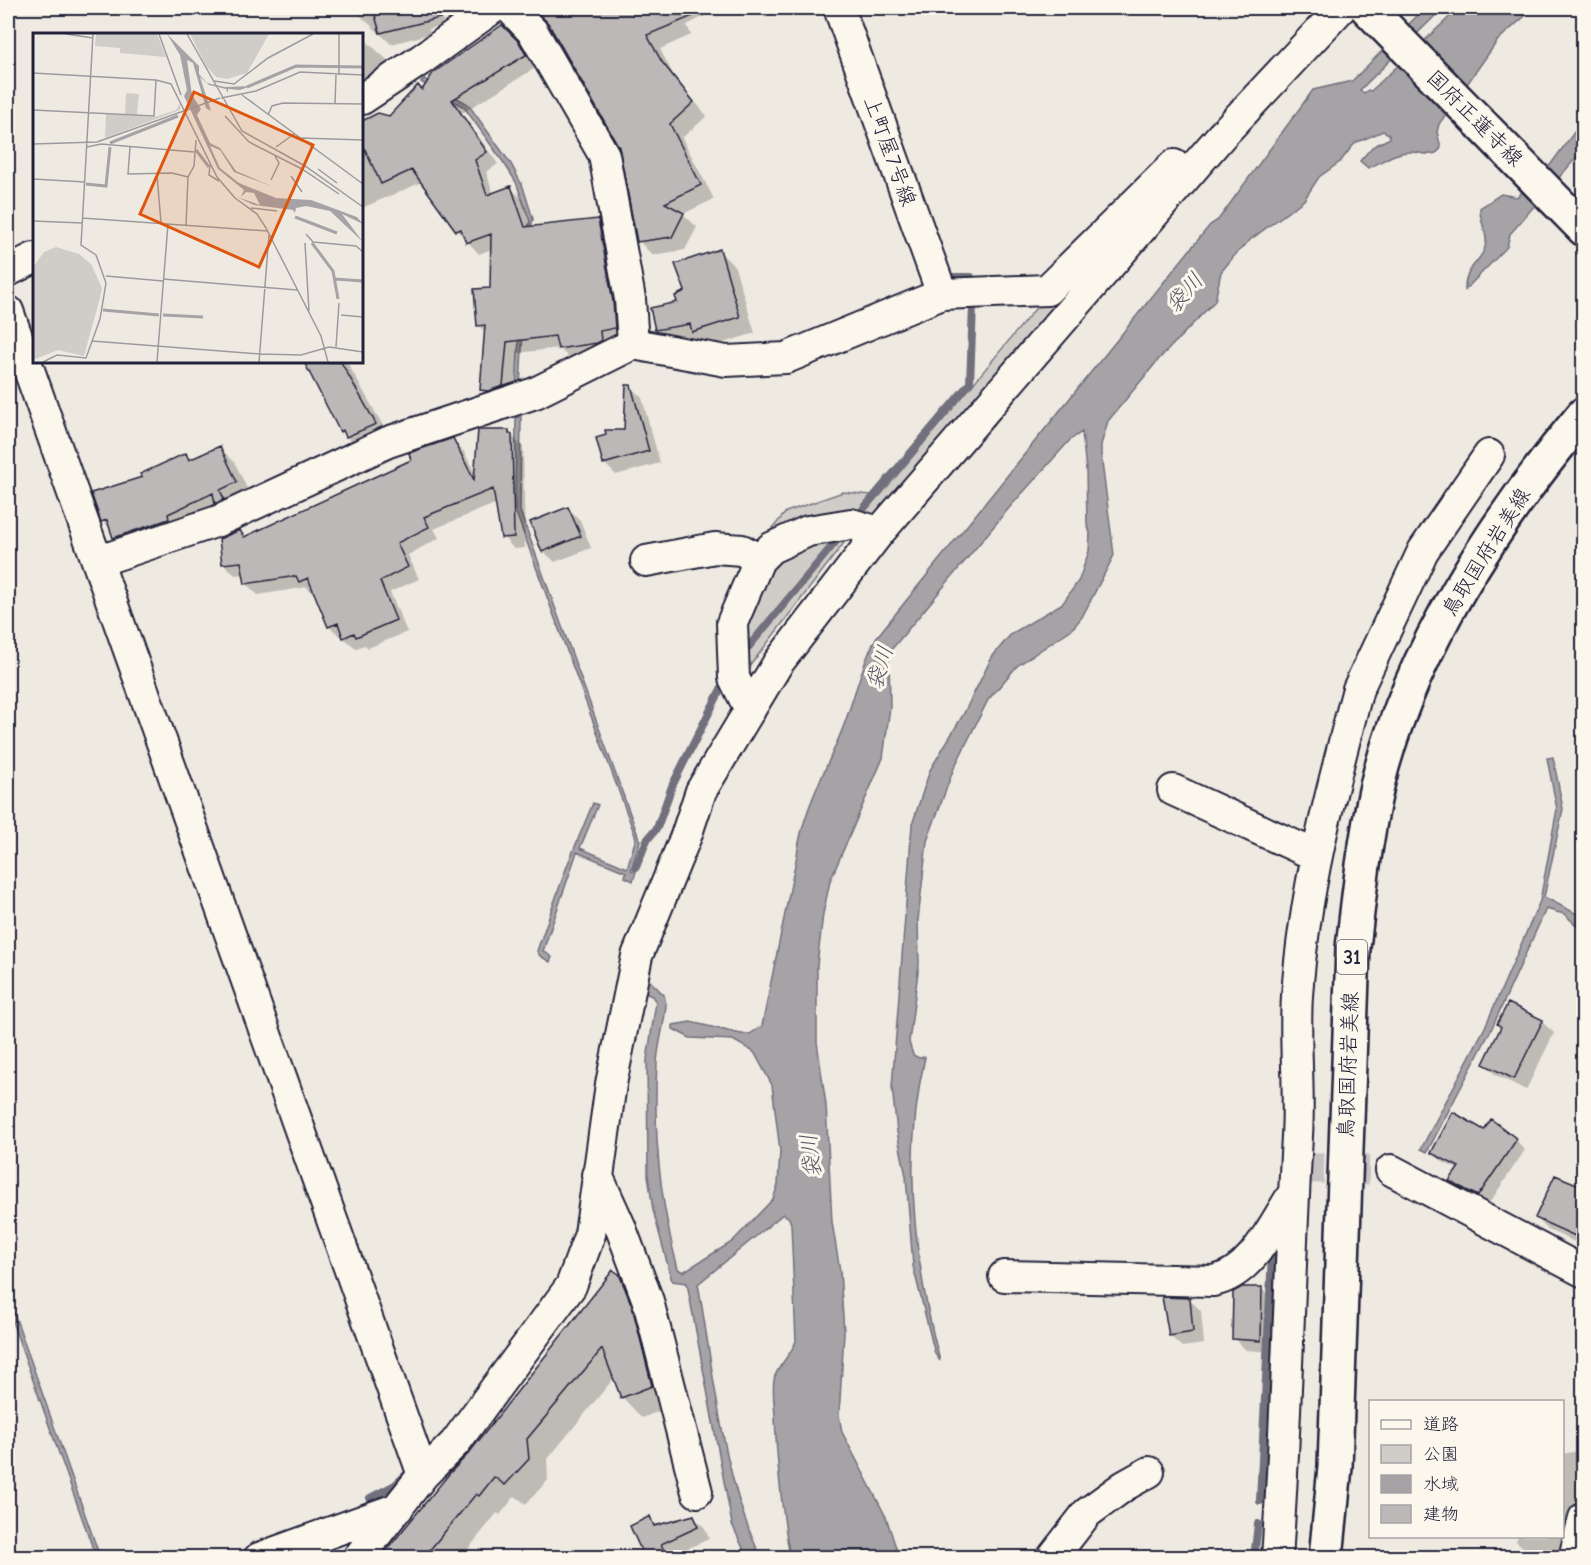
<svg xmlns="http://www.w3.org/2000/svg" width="1591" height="1565" viewBox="0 0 1591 1565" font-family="'Comic Neue','Klee One',sans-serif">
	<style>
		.green { fill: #d0cdc9; stroke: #797882; stroke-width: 1.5 }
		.water { fill: #a6a3a7; stroke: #716f7c; stroke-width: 1.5 }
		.shadow { fill: #0003 }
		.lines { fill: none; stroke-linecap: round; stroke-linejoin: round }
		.stream { stroke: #716f7c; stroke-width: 8 }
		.building { fill: #bcb8b8; stroke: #22223b; stroke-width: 1.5 }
		.minor-tunnel { stroke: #c5c2c1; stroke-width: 30; stroke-dasharray: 30 15; stroke-linecap: butt }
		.minor-casing { stroke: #22223b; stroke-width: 34 }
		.major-casing { stroke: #22223b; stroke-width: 38 }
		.minor { stroke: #fbf7ec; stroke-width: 30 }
		.major { stroke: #fbf7ec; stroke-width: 33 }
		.labels { text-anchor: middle; stroke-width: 6; stroke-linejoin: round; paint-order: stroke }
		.shield { fill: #fbf7ec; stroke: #636270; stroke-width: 1.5 }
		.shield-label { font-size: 20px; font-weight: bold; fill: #22223b }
		.street-label { font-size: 21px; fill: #22223b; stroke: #fbf7ec }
		.water-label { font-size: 22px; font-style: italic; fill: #575666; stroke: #fbf7ec }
		.inset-river { fill: none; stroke: #a6a3a7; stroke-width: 3 }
		.inset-road { fill: none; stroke: #9c9a9f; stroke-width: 1.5 }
		.view { fill: #de560e; fill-opacity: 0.15; stroke: #de560e; stroke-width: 3 }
		.inset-edge { fill: none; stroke: #22223b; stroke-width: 3 }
	</style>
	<rect width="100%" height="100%" fill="#eeeae2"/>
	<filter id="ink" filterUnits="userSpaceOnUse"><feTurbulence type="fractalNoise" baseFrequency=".0167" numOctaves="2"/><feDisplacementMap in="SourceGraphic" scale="12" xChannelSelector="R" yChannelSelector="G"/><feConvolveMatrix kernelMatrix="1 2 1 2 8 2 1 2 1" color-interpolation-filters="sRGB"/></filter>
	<g filter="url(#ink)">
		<path class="green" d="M1113,241L881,522L758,546L786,512L843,492L880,496L1040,303Z
			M853,531L749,667L740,668L738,621L764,566L786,553Z"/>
		<path class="water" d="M1425,8H1443L1360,90L1364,93L1368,90L1371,91L1459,8H1534L1498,40L1439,124L1437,132L1441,148C1433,160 1421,151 1409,152C1394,152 1381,163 1368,168L1360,161L1372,147L1390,138L1389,134L1383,131L1355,143L1340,162L1319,177L1304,200L1250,240L1235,255L1221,272L1215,301L1159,359L1108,421L1101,445V455L1114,555L1082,617L1072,629L1017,666L988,700L954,768L927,841L918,920L919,964L909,1042L913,1055L919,1058L925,1057C902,1157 914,1263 940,1361L935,1354L913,1266L906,1176L897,1132L892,1087L912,825L930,770L963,715L992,657L1011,634L1063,603L1079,580L1089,551L1090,533L1087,524L1086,470L1082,432L1070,440L1009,508L891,650L889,658L890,707L883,758L830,881L823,914L817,965V1042L826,1105L832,1222L840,1271L844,1333L839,1416L842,1432L886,1517L899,1557H790C782,1511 777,1466 775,1418C775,1407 771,1387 775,1376C780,1363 791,1355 796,1341L791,1224L789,1218L783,1214L698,1284C714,1371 722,1479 761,1557H747L732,1524L687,1283L672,1281L653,1210L648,1175L647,1060L656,1002L652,996L643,992L648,979L664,995L666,1004C665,1024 658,1043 657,1063C653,1133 660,1202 678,1269L683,1272L732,1242L773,1199L778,1185L780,1151L772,1085L754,1052L733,1040L690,1038L673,1029V1025L691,1022L741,1034H750L762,1026L797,855C802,811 828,767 844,725C855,696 861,666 876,638L1210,225L1218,220L1313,90L1352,81Z
			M424,79L468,104L511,164L523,187L533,219L528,242L520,386L516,387L525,238L530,221L516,182L506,166L464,107L421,82Z
			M1583,120V150L1510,234L1507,247L1465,290C1464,265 1484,262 1486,242C1487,231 1479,220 1480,208L1501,194L1517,197L1551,164Z
			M516,417H521L520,511L640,841L631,870L636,872L633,881L625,877L626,872L577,852L543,951L552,957L550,962L540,956L537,951L567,866L593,803L598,805L580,848L627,868L636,838L515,510Z
			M1553,757L1563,809L1544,897L1581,916L1583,919V931L1564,914L1546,909L1491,1030L1427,1152L1421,1149L1485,1027L1540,901L1557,809L1547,758Z
			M8,1296L100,1557H96L8,1310Z"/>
		<path class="shadow" d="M352,8H439L444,25L429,29L430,34L391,44Z
			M537,8H720L687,25L691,35L660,49L675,78L707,116L682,138L714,199L683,214L697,227L685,250L652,255L639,241L621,146L549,23Z
			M502,27L531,56L537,67L462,113L498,164L486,172L494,195L511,188L523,200L532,228L598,221L610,233L626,340L571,360L559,348L518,353L514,397L494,401L482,390L486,333L478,325L491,290L492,249L479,254L457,230L422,182L362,208V126L384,116L390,118Z
			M364,39L393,65L362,83V43Z
			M719,251L735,267L755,333L710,347L703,340L672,346L656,330Z
			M305,362H347L391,440L357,447L341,431Z
			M631,386L642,398L660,463L616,475L604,463L626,432Z
			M508,432L523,447L525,548L514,549L503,537L497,503L434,529L439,538L408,555L419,579L390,592L407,632L368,648L365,645L356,648L329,627L315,591L312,593L307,587L258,595L246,584L245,574L235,575L224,564L240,531L246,538L453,440L464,452L476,475Z
			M220,448L235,463L251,497L130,552L114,537L112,530L103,521L144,478L186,455L192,461Z
			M568,508L580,520L591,548L555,562L543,551Z
			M1509,1005L1542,1022L1554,1033L1526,1090L1496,1075L1485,1064L1503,1028Z
			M1485,1132L1516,1140L1525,1150L1488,1205L1461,1191L1451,1181L1459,1170L1443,1162L1433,1152Z
			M1584,1189V1246L1548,1230L1537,1218Z
			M619,1275L640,1296L672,1406L642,1418L622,1397L614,1378L547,1460L548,1480L526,1504L515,1496L500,1515L497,1513L461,1558H383Z
			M1262,1289L1273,1300L1272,1352L1246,1350L1234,1339Z
			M1189,1299L1201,1311L1204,1344L1182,1347L1170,1336Z
			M1584,1450V1515L1562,1558H1535L1516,1541L1518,1536H1562V1454Z
			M693,1516L705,1528L709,1539L672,1555L673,1558H646L632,1526L649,1518L658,1527Z"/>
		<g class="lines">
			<path class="stream" d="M951,277H971V279
				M854,520L970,383L973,306
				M741,656L842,534
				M636,867L647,840L657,828L672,786L726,679
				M370,1498L395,1485L407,1474
				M1260,1501L1272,1254
				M1254,1558L1258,1524"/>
		</g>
		<path class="building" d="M373,8H451L452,15L380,33Z
			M533,8H712L647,35L662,62L694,102L670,124L701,185L665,203L684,213L672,237L637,242L619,147L548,23Z
			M502,25L519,42L526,55L452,100L487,152L475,160L487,195L511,186L525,227L598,219L613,301L615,328L600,331L601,341L597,343L558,349L555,336L507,342L503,386L488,391L480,390L485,325L477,326L474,289L490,288L491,234L466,243L461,229L456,231L412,170L381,184L362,143V121L378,113L389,116L418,85L422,90L433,73Z
			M720,249L740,317L692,332L690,324L655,330L650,308L677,302L675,296L685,291L675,264Z
			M304,362H341L376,424L346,437L343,430L340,432Z
			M626,385H631L649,451L603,464L596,438L606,435L605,430H624Z
			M478,430H509V434H512L514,537L501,538L493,489L424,517L429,527L397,543L408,567L380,581L396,620L356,637L354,633L343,638L338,623L328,627L308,578L299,582L296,576L245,584L241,562L222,564L219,539L240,530L244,537L411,460L409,453L453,438L474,480Z
			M220,446L237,482L220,490L224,499L215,504L213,493L168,514L169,519L113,538L107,520L101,522L91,493L142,477L140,474L186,453L189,460Z
			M568,507L581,536L542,552L530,522Z
			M1508,1003L1543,1020L1514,1079L1483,1064L1501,1027L1497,1024Z
			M1453,1112L1484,1130L1491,1119L1517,1139L1478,1196L1449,1181L1459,1167L1431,1153Z
			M1555,1175L1584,1187V1240L1535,1218Z
			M613,1270L619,1274L632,1306L652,1386L621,1398L602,1349L527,1439L529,1459L505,1485L494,1477L479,1496L476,1494L424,1557H381L449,1474L469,1453Z
			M1242,1287H1262L1261,1341L1232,1339L1233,1292Z
			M1162,1297L1190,1298L1193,1332L1169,1336Z
			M694,1515L698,1527L661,1544L665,1553L644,1557L630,1526L650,1516L654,1526Z"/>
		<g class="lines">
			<path class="minor-tunnel" d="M1294,1168L1391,1170"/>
			<defs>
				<path id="minor" d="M510,8L533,32L604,155L630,299L633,344
					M839,8L942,294
					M362,99L422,59L493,8
					M8,271L34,258
					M8,311L423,1475
					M99,561L218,521L388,442L535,393L633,344L726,361L786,358L942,294L1047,290L1174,165
					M646,561L715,548L742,550L759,560
					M750,710L734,678L732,623L759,560L771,548L808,531L851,524L879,532
					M1173,790L1315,855
					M1391,1170L1584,1272
					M597,1175L620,1226L648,1301L697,1492
					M1004,1276L1213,1281C1251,1274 1272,1227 1291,1197
					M259,1558L398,1508
					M358,1558L423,1475L455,1443L571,1286L590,1234L611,1084L637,956L686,836L701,791L778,663L877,535L1222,135L1341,8
					M1052,1558L1087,1513L1124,1486L1149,1472
					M1277,1558C1287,1417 1289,1277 1297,1136C1300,1090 1294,1043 1297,996C1304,891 1331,791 1358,689L1423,551L1489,455
					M1574,1558L1584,1518"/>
				<path id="major" d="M1367,8L1584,229
					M1326,1558L1335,1467L1353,948C1359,894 1365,840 1377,786C1409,652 1496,519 1584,414"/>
			</defs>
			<use href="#minor" class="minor-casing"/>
			<use href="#major" class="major-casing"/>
			<use href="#minor" class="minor"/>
			<use href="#major" class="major"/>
		</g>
	</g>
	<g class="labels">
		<rect class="shield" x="1337" y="940" width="30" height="34" rx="4.5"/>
		<g class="shield-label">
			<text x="1352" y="964">31</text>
		</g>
		<g class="street-label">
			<text transform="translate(1475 118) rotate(45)" y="7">国府正蓮寺線</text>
			<text transform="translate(890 151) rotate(70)" y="7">上町屋7号線</text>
			<text transform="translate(1486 552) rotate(-58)" y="7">鳥取国府岩美線</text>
			<text transform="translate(1348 1065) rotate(-88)" y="7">鳥取国府岩美線</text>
		</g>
		<g class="water-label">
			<text transform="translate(1184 292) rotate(-49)" y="8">袋川</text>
			<text transform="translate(879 667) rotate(-73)" y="8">袋川</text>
			<text transform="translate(810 1156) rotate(-97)" y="8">袋川</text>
		</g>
	</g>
	<g transform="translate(33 33)">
		<rect width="330" height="330" fill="#eeeae2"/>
		<path d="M63,1H124L133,24L87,20V15L62,13ZM157,1H236L214,40L194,46L183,44L173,33ZM93,60L106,61L104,82L92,81ZM147,70V77L72,105L73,81L122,84L143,77ZM23,214L46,221L58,231L69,255L67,265L51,323L25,317L0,327L1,233L11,219Z" fill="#d0cdc9"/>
		<path d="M134,1L166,33V41L174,50L192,54L218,53L207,57L195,56V60L193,56L176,52L167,44L178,78L173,75L160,30L154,27L159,62L168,76L164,82L177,110L187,115L203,138L243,155L201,139L187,117L177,113L187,135L206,150L243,165L278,167L324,184L330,191L309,181L330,209L297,178L273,173L263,175L262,180L260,177L221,172L204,164L227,172L221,160L213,159L208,164L211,157L185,136L151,63L154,57L147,22Z" fill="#a6a3a7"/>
		<path class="inset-river" d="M214,54L263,33L330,34M77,110L145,83M163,117L176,134M53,151L73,153L77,114M262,184L304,200M279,210L300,238L305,266M302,246L330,248M70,277L126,282M130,282L170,284"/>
		<path class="inset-road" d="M33,1L60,5M126,1L148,62M154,1L209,98L272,133L330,174M0,40L123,47L138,51L184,144L202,165L224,181L233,195L288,303L295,329M306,42V1M181,48L201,51L235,25L280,1M209,62L330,151M188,65L223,58L267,39L330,42M302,70L303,42M0,77L121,83L123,47M235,82L239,73L250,70L330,71M192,83L216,109L269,136L306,161M268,105L330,107M0,111L64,109L187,65M54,114L68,111L161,119M97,114L95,141L139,140L155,144M243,114L261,101M177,132L176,142L186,148M285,136L304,150M124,142L128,190M258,143L269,159M0,146L52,149M238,147L246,130L242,123M218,175L244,178M49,185L234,198M0,188L49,190M153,192L155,144L161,133L163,107M273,201L280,209L323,213L330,219M272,210L276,278M73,243L130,248M130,246L264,257M308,282L330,284M59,308L227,321L268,322L296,314L330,319M303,314L306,270M10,329L24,322L53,325L67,286L73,250L63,222L48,212L60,1M124,329L135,191M226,329L236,202"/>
		<path class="view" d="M161,59L280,112L226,234L107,181Z"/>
		<rect width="330" height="330" class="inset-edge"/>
	</g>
	<rect width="1591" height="1565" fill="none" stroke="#fbf7ec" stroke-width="30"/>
	<rect x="15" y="15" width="1561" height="1535" fill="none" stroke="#22223b" stroke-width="2" filter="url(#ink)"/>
	<rect x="1369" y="1400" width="195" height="138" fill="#fbf7ec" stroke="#a4a2a5" stroke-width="1.5"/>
	<rect x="1381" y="1420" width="30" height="9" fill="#fbf7ec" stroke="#a4a2a5" stroke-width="1.5"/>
	<text x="1423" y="1430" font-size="18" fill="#22223b">道路</text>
	<rect x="1381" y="1445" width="30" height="18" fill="#d0cdc9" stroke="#a4a2a5" stroke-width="1.5"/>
	<text x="1423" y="1460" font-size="18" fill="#22223b">公園</text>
	<rect x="1381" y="1475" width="30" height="18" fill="#a6a3a7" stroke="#a4a2a5" stroke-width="1.5"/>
	<text x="1423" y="1490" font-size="18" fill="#22223b">水域</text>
	<rect x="1381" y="1505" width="30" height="18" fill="#bcb8b8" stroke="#a4a2a5" stroke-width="1.5"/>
	<text x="1423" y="1520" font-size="18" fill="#22223b">建物</text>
</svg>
